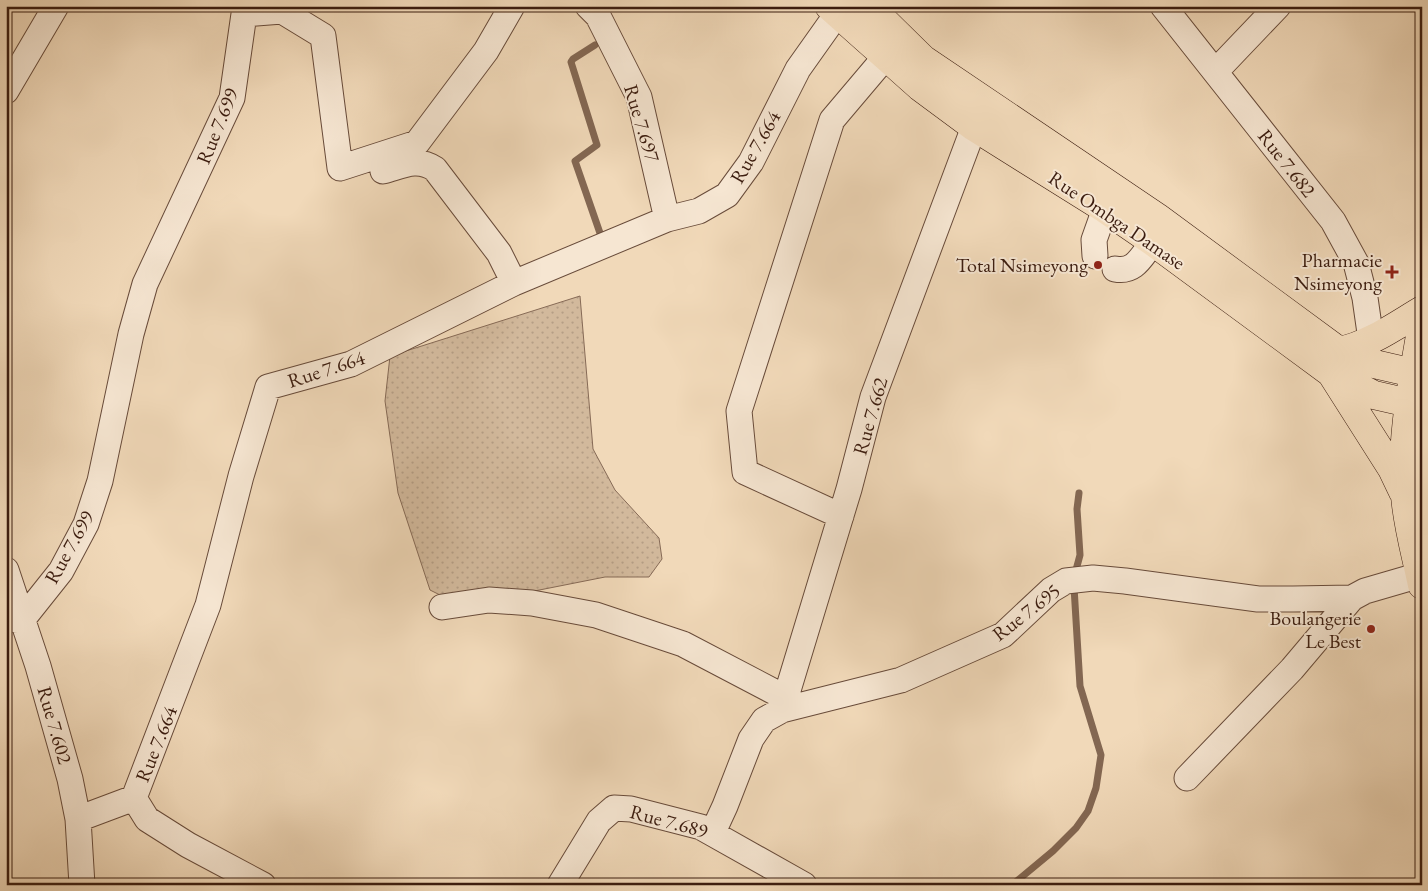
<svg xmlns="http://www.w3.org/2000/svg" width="1428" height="891" viewBox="0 0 1428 891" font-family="'EB Garamond',serif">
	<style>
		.grass { fill: url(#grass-dots); stroke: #866a56 }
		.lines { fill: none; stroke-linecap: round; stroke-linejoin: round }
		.stream { stroke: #836752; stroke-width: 7 }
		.minor-casing { stroke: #684b3a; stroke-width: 27 }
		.major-casing { stroke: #3b1c0f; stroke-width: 29 }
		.minor { stroke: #f6e6d2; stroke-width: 25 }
		.major { stroke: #f1d9b9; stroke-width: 28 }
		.poi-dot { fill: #8f2418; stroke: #f6e6d2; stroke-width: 2 }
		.labels { text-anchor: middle; stroke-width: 4; stroke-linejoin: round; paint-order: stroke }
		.street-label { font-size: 20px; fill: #3b1c0f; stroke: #f6e6d2 }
		.poi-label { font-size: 20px; fill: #3b1c0f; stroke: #f6e6d2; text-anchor: end }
	</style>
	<defs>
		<pattern id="grass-dots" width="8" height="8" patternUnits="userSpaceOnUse" patternTransform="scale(1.25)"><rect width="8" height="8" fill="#d2b99c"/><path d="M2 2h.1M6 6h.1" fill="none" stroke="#b59e85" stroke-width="1.8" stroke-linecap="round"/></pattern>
	</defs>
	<rect width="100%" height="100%" fill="#f1d9b9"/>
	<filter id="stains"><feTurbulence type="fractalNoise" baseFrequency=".004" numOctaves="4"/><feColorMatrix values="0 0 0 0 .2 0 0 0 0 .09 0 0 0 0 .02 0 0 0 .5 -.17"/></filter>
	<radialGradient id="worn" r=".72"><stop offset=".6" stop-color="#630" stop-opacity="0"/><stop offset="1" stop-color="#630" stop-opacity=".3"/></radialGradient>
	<path class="grass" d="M580,296L593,449L615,490L659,538L662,559L649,577H605L489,600L448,599L430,590L398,493L385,401L390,356Z"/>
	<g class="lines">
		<path class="stream" d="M595,45L573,59L571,62L597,145L575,161L601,236
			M1076,570L1080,555L1077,509L1079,493
			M1012,885L1053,851L1076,828L1088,811L1096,788L1101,755L1080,686L1074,587"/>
		<defs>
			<path id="minor" d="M588,6L598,16L639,97L667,219
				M1163,6L1333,221L1356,263L1365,298L1371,340
				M1216,71L1278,6
				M6,91L56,6
				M383,171C402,166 417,157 435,169L499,253L514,283
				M1095,256L1094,240L1105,209
				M1115,269C1135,273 1141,257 1153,242
				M841,516L745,472L739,411L832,120L898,42
				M6,570L38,666L70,779L78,819L82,885
				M442,607L489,600L532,603L596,615L683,644L786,698
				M6,619L22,620L61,571L86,524L100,481L131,334L145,284L232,98L244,14L282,11L323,36L340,168L417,143L486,51L512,6
				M782,710L849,489L873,397L974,127
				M1187,778L1292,669L1352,598
				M78,819L134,798
				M713,832L725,806L751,739L764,720L782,710L901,680L1003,635L1051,590L1066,581L1093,578L1125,581L1258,599H1293L1352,598L1365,591L1420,575
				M263,885L188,845L147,819L134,798L208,605L241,476L268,387L351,364L514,283L667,219L699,211L727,195L751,162L798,69L837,14
				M560,885L599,821L614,808L631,809L701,827L804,885"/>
			<path id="major" d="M829,6L920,87L974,127L1105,209L1153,242L1331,373L1374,395L1422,406
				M869,6L923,59L1157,217L1339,351L1357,360L1422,375
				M1422,324C1413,378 1400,440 1405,495C1407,525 1416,555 1422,585
				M1339,351C1369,345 1395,326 1422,310
				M1331,373L1392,469L1403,492"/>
		</defs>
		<use href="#minor" class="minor-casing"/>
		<use href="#major" class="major-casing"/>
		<use href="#minor" class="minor"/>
		<use href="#major" class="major"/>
	</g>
	<g class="poi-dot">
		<circle cx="1098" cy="265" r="5"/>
		<path d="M1389.5 264.5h5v5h5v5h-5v5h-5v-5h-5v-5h5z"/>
		<circle cx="1371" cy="629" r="5"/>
	</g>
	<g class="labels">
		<g class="street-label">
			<text transform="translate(642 123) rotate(73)" y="7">Rue 7.697</text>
			<text transform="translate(217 126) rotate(-68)" y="7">Rue 7.699</text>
			<text transform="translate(755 147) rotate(-60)" y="7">Rue 7.664</text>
			<text transform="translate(1287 163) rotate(52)" y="7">Rue 7.682</text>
			<text transform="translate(1117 220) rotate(34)" y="7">Rue Ombga Damase</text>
			<text transform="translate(326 369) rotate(-18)" y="7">Rue 7.664</text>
			<text transform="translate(870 416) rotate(-74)" y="7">Rue 7.662</text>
			<text transform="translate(69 547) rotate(-61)" y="7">Rue 7.699</text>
			<text transform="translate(1026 612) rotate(-38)" y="7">Rue 7.695</text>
			<text transform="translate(55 725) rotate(74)" y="7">Rue 7.602</text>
			<text transform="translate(156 744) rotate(-68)" y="7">Rue 7.664</text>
			<text transform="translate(669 821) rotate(15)" y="7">Rue 7.689</text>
		</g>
		<g class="poi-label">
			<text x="1382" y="267">Pharmacie<tspan x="1382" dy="23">Nsimeyong</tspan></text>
			<text x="1088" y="272">Total Nsimeyong</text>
			<text x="1361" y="625">Boulangerie<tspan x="1361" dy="23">Le Best</tspan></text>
		</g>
	</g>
	<rect width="1428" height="891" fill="none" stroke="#f1d9b9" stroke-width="25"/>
	<rect x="8" y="8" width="1413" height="876" fill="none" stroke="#3b1c0f" stroke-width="2.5"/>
	<rect x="12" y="12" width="1403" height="866" fill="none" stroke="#3b1c0f"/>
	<rect width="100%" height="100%" filter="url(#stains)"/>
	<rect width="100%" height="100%" fill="url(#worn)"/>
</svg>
